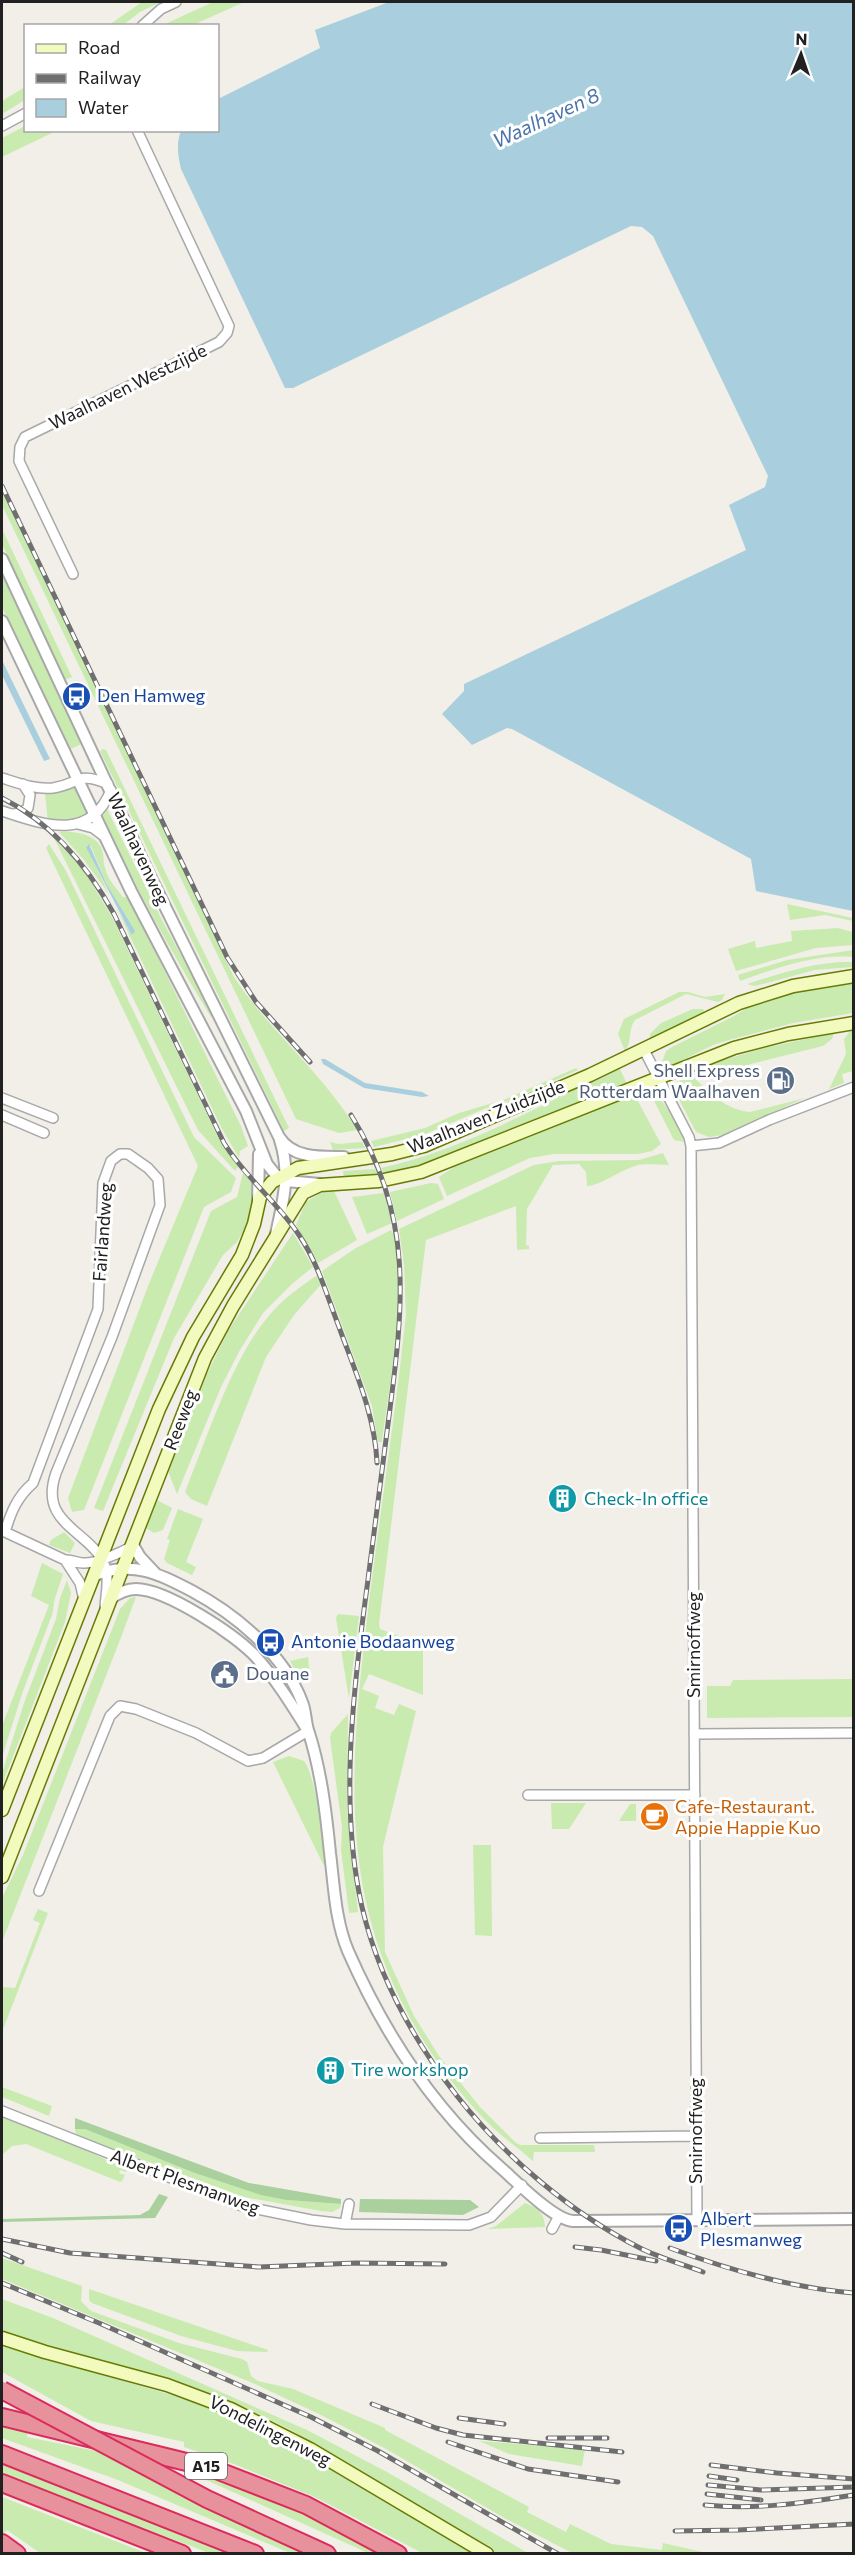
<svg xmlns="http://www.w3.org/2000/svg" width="855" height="2555" viewBox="0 0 855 2555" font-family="Commissioner,sans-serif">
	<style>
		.grass { fill: #c9ebaf }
		.forest { fill: #a9d09d }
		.water { fill: #a9cfde }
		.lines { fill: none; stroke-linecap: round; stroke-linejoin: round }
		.minor-casing { stroke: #a8a8a8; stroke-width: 12 }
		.tertiary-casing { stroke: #a8a8a8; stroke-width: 14 }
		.secondary-casing { stroke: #677b05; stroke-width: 15 }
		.motorway-casing { stroke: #db2a5c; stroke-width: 20 }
		.minor { stroke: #fff; stroke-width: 9 }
		.tertiary { stroke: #fff; stroke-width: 10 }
		.secondary { stroke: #f3fabe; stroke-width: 12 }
		.motorway { stroke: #e7919c; stroke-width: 16 }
		.rail-casing { stroke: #6f6f6f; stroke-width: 5 }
		.rail { stroke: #fff; stroke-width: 3; stroke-dasharray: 9; stroke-linecap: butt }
		.motorway-bridge-casing { stroke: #db2a5c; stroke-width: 20; stroke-linecap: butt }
		.motorway-bridge { stroke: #e7919c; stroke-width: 16 }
		.labels { text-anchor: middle; stroke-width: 6; stroke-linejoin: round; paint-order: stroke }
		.shield { fill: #fff; stroke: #646464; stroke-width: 1.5 }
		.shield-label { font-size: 16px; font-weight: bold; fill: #212121 }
		.street-label { font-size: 18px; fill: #212121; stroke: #fff }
		.transit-label { font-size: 18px; fill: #164399; stroke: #fff; text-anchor: start }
		.service-label { font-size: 18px; fill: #4e5e75; stroke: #fff; text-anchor: end }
		.culture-label { font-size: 18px; fill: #0d838f; stroke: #fff; text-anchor: start }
		.food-label { font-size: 18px; fill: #c56008; stroke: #fff; text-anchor: start }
		.water-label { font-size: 20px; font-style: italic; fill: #4a74aa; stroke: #fff }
	</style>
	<rect width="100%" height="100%" fill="#f1efe8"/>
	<path class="grass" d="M142,2H161L140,12L123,25H109Z
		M213,2H244L193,25H163Z
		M25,87V100L2,114V101Z
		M25,126L26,130L56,131L2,157V138Z
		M2,491L234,977C270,1032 323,1073 357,1130L339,1133L296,1119L2,505Z
		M2,529L72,677L65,680L2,544Z
		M2,573L83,743L69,750L2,607Z
		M103,749L106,750L289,1128L284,1131L100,751Z
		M75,787L88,815L70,822L48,823L45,793H59Z
		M107,809L163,922L214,1016L211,1017C171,952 135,886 102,817Z
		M59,832C75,831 100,834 103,854C104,859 103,863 105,868C108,880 116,888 123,897H128L241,1126L248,1146L240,1151L239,1158L221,1127L116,907L131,934L134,931L106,883L91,846L86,845L109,894L84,860Z
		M54,838L83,869L112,917L217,1135L238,1167L235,1171L198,1130Z
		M49,844L66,871L194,1137L236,1178L231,1192L204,1207L84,1510L72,1512L68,1498L150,1281L198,1166L46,848Z
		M787,904L853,918V921L825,915L790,920Z
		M838,928L853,932V945L816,948L736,971L728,949L755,941L756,948L792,941L791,931Z
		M853,950V957C814,954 777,968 740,981L738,975L787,960Z
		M853,962V967L815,970L755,986L747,984C782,973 816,961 853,962Z
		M853,981V1013L793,1023L729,1040L713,1045L669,1067L661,1065L666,1051L672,1047L734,1016L760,1000L797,989Z
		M679,992H688L705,997L725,994L722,1000L718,1002L686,994L635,1020C628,1029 632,1043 625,1051L618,1034L624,1019Z
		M693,1009H703L705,1013L650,1040V1034L661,1023Z
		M853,1030V1071L842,1074L844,1083L829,1089L846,1054L844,1039L850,1031Z
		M834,1033L832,1039L823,1046L743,1066L734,1073L717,1072L710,1064L764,1048Z
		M619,1067L627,1084L439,1161L384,1174L381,1168C466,1149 541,1105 619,1067Z
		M576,1068L578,1070L516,1098L484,1109L423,1135L374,1147L371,1141L425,1128L459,1113L506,1099Z
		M692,1075C708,1092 726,1110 750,1112L805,1098L722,1135L709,1137L696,1132L676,1094L678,1082Z
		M650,1093C663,1096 682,1129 684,1142L674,1140Z
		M634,1094L661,1144L652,1151L638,1154H554L530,1158L447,1196L439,1177L454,1167Z
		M330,1142L338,1144L362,1142L365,1148L333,1150Z
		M663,1153L669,1165C658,1165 645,1163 635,1166C622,1170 596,1187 587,1186L586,1172L579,1164L553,1165L527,1209L526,1245L529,1246V1249L517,1250L516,1206L426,1240L379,1624L380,1629L423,1645V1695L369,1674L362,1689L379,1696L375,1708L394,1715L399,1704L416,1711L383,1847L385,1952L414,2016L439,2056L480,2107L515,2142L520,2145H594L595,2152H534L533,2161C519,2149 504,2138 491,2126C431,2066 384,1985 366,1902C344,1802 358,1695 370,1594C382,1501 396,1408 406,1315L404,1265L399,1229L534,1165L559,1161L639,1160Z
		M375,1169L378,1176L344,1177L343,1171Z
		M243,1173L253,1184L250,1216L246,1227L237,1242L223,1255L174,1338L103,1511L94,1508L211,1211L237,1197Z
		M431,1183L438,1184L444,1199L397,1221L390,1192Z
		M324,1191H334L357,1240L318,1263L296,1225L306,1202Z
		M384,1193L392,1223L367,1234L352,1197Z
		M391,1230C412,1258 387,1403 382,1442H378L372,1406L322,1271L356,1248Z
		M293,1233L313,1267L293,1283L263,1313L240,1350L221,1387L177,1494L168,1471L207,1374L228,1331Z
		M319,1274L323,1282L294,1315L266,1357L207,1506L191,1499L185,1492C206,1440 232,1360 267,1318C281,1300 301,1286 319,1274Z
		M157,1500L172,1508L163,1530L154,1533L146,1528Z
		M178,1509L203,1519L186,1562L196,1567L192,1575L167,1563L164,1559L170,1540L167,1539Z
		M64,1532L75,1543L70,1553L49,1545L51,1540Z
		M42,1563L63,1574L55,1598L52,1615L23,1691L2,1757V1726L49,1605L31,1596Z
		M67,1580L71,1593L65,1622L2,1785V1773L24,1703L56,1619L60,1598Z
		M136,1597L120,1640L2,1942V1898L23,1855L120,1609L130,1598Z
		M338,1614L359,1616L349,1699L336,1618Z
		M308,1657L310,1678L303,1683L290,1661Z
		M853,1679V1717L707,1718V1686H730L733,1680Z
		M348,1714L347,1810L358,1912L349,1913L341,1850L342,1827L330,1738L331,1733Z
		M289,1756L304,1761C315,1773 326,1849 324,1866L273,1762Z
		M551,1803H586L569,1829H552Z
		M630,1804H636V1821H619Z
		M473,1845H491L492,1936L475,1935Z
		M38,1909L48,1913L2,2032V1987L15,1988L40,1923L33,1920Z
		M2,2087L52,2106L49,2116L2,2097Z
		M2,2117L84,2149L127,2170L126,2172L120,2170L119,2173L125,2175L122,2181L120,2182L26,2144L12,2146L2,2155Z
		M75,2129H85L287,2200L341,2204L340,2208L332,2212L321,2211L244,2197L81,2137L76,2134Z
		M525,2203C537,2207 545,2214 545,2227L487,2229L496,2226Z
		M2,2258L82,2286L81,2301L91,2311L179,2343L242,2359L247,2362L251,2376L258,2381L293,2389L385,2428V2430L529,2507L527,2512L566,2532L570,2524L611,2544L662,2550L663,2543L707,2553H572L506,2519L388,2450L323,2416L255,2384L2,2279Z
		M89,2289L268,2350L267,2352L237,2351L181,2336L92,2303L89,2300Z
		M2,2299L53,2318L307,2430L387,2472L528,2553H496L291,2430L240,2405L151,2375L115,2367L2,2333Z
		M2,2346L182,2398L226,2414L282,2441L472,2553H422L315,2497L234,2464L184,2447V2442L91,2421L2,2372Z
		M2,2425L28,2432L27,2437L106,2453L321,2553H290L118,2480L2,2438Z
		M479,2441L585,2449L582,2466L509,2454Z
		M2,2464L226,2551L231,2553H209L2,2474Z
		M182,2469L248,2486L290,2505L384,2553H368Z
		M2,2497L15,2502L146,2553H40L7,2530L4,2534L2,2532Z"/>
	<path class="forest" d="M75,2118L249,2183L341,2199V2204L287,2200L261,2195L195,2173L85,2129H75Z
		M159,2194L168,2197L155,2218L2,2222V2219L140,2215L149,2210Z
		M360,2199L470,2200L479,2207L463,2215L359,2212Z"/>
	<path class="water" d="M389,2H853V911L756,891L751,859L512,729L507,728L472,745L442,714L464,691V684L746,550L729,505L765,487L768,476L653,236L642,227L631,226L293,388H285L181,169C178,156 176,143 181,131L218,130V99L320,48L315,30Z
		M2,660L50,759L44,761L2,675Z
		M89,844L106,883L135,931L133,934H131L86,847Z
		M321,1059H325L365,1083L422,1092L429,1096L422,1097L364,1088L323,1064Z"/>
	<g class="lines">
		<defs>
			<path id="minor" d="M142,26L161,9L176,2
				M2,126L26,113
				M73,574L19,461L20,447L25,437L219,342L227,333L229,326L137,130
				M2,778C18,783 36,790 53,788C80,784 76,771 108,784
				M2,811C42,824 90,843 111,790
				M13,814L21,813L28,808L30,795L23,784
				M78,824L93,828L105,837
				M643,1048L689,1137L691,1146L697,2220
				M2,1098L53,1118
				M2,1115L44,1133
				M691,1146L719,1143L769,1120L854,1087
				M65,1560L80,1583L84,1600
				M105,1606C106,1594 109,1581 106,1569C94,1530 37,1527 56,1473L112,1337L160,1205L158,1179L148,1168L128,1154H120L111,1161L103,1183L98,1309L33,1483C17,1497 11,1512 5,1532L65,1560C72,1559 76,1563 83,1563C96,1564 122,1552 133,1546
				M694,1734L854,1733
				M528,1795H695
				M39,1891L110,1716L120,1706L136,1709L196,1733L248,1761L263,1758L308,1731
				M2,2111L242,2206L311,2220L345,2224L469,2225L491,2217L522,2185
				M540,2138L696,2136
				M345,2224L349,2204
				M552,2229L559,2216"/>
			<path id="tertiary" d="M2,559L147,870L279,1137C293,1159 321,1157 344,1157
				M2,621L131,891L246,1111L267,1164L275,1174L286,1181L320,1184
				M258,1201L259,1154
				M276,1234C283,1202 291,1173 280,1140
				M133,1545L140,1557L155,1573
				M93,1576C132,1560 157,1573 192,1591C235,1614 284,1654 302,1702C306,1711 305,1723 309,1733C321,1771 326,1812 330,1853C334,1885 335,1920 348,1951C384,2033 433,2109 501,2168C517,2182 553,2219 573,2221L854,2219
				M110,1599C118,1593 127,1589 136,1589C166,1589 236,1635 256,1657C275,1678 290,1702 305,1726"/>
			<path id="secondary" d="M2,1810L159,1409L193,1337L242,1255L254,1224L260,1197L272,1182L298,1168L392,1154L424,1146L590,1075L739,1003L793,986L854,976
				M2,1877L205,1358L233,1306L303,1193L320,1185L379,1181L421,1172L734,1048L788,1034L854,1023
				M2,2338L45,2352L167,2385L231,2409L310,2449L487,2554"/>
			<path id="motorway" d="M2,2417L211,2468L306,2505L398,2554
				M2,2454L255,2554
				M2,2483L182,2554
				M270,2528L327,2554
				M2,2543L17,2554"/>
		</defs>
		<use href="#minor" class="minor-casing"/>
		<use href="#tertiary" class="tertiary-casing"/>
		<use href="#secondary" class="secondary-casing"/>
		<use href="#motorway" class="motorway-casing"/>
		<use href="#minor" class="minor"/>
		<use href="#tertiary" class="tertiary"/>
		<use href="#secondary" class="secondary"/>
		<use href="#motorway" class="motorway"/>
		<defs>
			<path id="rail" d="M2,486L227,957L256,1002L310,1062
				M2,798C52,823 87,865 114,914L224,1143C245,1177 277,1202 299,1235C318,1263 327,1296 339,1327C355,1371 375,1415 377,1463
				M351,1115C416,1219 403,1309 388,1424C380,1484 373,1543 365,1602C352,1701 340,1810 362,1907C378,1976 414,2041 457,2096C505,2157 571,2213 640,2248C660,2258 682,2264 703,2272
				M2,2239L70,2253L259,2267L356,2263L445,2264
				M575,2247L601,2250L656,2261
				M670,2248C729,2270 791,2288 854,2293
				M2,2253L22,2262
				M2,2283L99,2323L311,2417L378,2451L558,2554
				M372,2404L436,2428L463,2435L622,2452
				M459,2418L504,2424
				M548,2438H607
				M448,2442L528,2469L618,2482
				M711,2465L777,2473L854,2479
				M709,2476L737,2480
				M708,2485L761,2490L854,2487
				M707,2494L761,2500
				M705,2505C756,2510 803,2503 854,2495
				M675,2531L738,2530L854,2524"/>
		</defs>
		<use href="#rail" class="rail-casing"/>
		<use href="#rail" class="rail"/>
		<defs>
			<path id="motorway-bridge" d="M2,2390L207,2499L270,2528"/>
		</defs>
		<use href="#motorway-bridge" class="motorway-bridge-casing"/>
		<use href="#motorway-bridge" class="motorway-bridge"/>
	</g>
	<defs>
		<symbol id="bus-disc" viewBox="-11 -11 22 22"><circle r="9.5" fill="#1a4fb4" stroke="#fff"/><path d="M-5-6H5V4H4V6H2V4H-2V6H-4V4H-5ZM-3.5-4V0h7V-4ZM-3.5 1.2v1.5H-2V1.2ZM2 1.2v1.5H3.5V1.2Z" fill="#fff"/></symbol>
		<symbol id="fuel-disc" viewBox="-11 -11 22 22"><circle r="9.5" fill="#5c6f8a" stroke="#fff"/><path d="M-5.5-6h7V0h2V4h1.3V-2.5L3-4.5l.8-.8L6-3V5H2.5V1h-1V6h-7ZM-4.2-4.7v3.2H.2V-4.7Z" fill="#fff"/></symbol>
		<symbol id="building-disc" viewBox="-11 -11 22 22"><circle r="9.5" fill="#0f9aa8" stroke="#fff"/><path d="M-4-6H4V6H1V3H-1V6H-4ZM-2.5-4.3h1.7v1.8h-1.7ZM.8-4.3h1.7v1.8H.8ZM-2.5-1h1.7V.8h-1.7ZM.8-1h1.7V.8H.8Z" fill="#fff"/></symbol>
		<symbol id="civic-disc" viewBox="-11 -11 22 22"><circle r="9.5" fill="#5c6f8a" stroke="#fff"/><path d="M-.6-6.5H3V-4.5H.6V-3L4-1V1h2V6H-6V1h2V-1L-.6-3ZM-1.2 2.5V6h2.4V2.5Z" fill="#fff"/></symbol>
		<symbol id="cafe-disc" viewBox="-11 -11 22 22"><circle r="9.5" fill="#e8710a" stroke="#fff"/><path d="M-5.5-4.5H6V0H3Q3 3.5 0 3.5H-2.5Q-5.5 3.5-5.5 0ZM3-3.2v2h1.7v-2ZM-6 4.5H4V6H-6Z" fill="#fff"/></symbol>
	</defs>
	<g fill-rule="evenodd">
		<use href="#bus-disc" x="60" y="680" width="33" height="33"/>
		<use href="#fuel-disc" x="764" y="1064" width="33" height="33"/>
		<use href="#building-disc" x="546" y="1482" width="33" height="33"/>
		<use href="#bus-disc" x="254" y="1626" width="33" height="33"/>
		<use href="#civic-disc" x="208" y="1658" width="33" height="33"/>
		<use href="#cafe-disc" x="638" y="1800" width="33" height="33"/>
		<use href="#building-disc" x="314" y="2054" width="33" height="33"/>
		<use href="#bus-disc" x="662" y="2212" width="33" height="33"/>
	</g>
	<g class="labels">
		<rect class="shield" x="185" y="2453" width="42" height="26" rx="4.5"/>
		<g class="shield-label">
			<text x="206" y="2472">A15</text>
		</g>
		<g class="street-label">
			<text transform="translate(128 387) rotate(-26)" y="6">Waalhaven Westzijde</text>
			<text transform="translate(138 849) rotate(65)" y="6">Waalhavenweg</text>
			<text transform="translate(486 1117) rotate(-22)" y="6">Waalhaven Zuidzijde</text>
			<text transform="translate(103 1232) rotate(-86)" y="6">Fairlandweg</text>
			<text transform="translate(181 1420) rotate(-69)" y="6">Reeweg</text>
			<text transform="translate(694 1645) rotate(-90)" y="6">Smirnoffweg</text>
			<text transform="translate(696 2131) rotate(-90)" y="6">Smirnoffweg</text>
			<text transform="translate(185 2182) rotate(20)" y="6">Albert Plesmanweg</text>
			<text transform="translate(270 2431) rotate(27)" y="6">Vondelingenweg</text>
		</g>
		<g class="transit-label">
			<text x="97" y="702">Den Hamweg</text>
			<text x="291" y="1648">Antonie Bodaanweg</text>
			<text x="700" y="2225">Albert<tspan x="700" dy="21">Plesmanweg</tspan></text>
		</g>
		<g class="service-label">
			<text x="760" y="1077">Shell Express<tspan x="760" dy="21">Rotterdam Waalhaven</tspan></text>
			<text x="246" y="1680" text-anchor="start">Douane</text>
		</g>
		<g class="culture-label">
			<text x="584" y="1505">Check-In office</text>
			<text x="351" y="2076">Tire workshop</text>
		</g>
		<g class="food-label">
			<text x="675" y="1813">Cafe-Restaurant.<tspan x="675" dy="21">Appie Happie Kuo</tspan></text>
		</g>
		<g class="water-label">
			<text transform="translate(546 118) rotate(-25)" y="7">Waalhaven 8</text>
		</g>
	</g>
	<rect width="855" height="2555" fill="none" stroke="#212121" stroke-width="6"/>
	<rect x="24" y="24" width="195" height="108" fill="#ffffff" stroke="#a6a6a6" stroke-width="1.5"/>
	<rect x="36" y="44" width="30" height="9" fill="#f3fabe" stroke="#a6a6a6" stroke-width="1.5"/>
	<text x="78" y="54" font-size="18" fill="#212121">Road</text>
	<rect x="36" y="74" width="30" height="9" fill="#6f6f6f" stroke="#a6a6a6" stroke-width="1.5"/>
	<text x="78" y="84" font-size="18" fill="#212121">Railway</text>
	<rect x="36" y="99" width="30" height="18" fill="#a9cfde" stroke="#a6a6a6" stroke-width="1.5"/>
	<text x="78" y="114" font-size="18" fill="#212121">Water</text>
	<g transform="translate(801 54) rotate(2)" stroke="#ffffff" stroke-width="4.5" paint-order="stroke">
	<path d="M0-4.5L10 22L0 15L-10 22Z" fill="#212121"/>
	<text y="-9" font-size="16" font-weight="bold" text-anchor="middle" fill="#212121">N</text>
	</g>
</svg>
